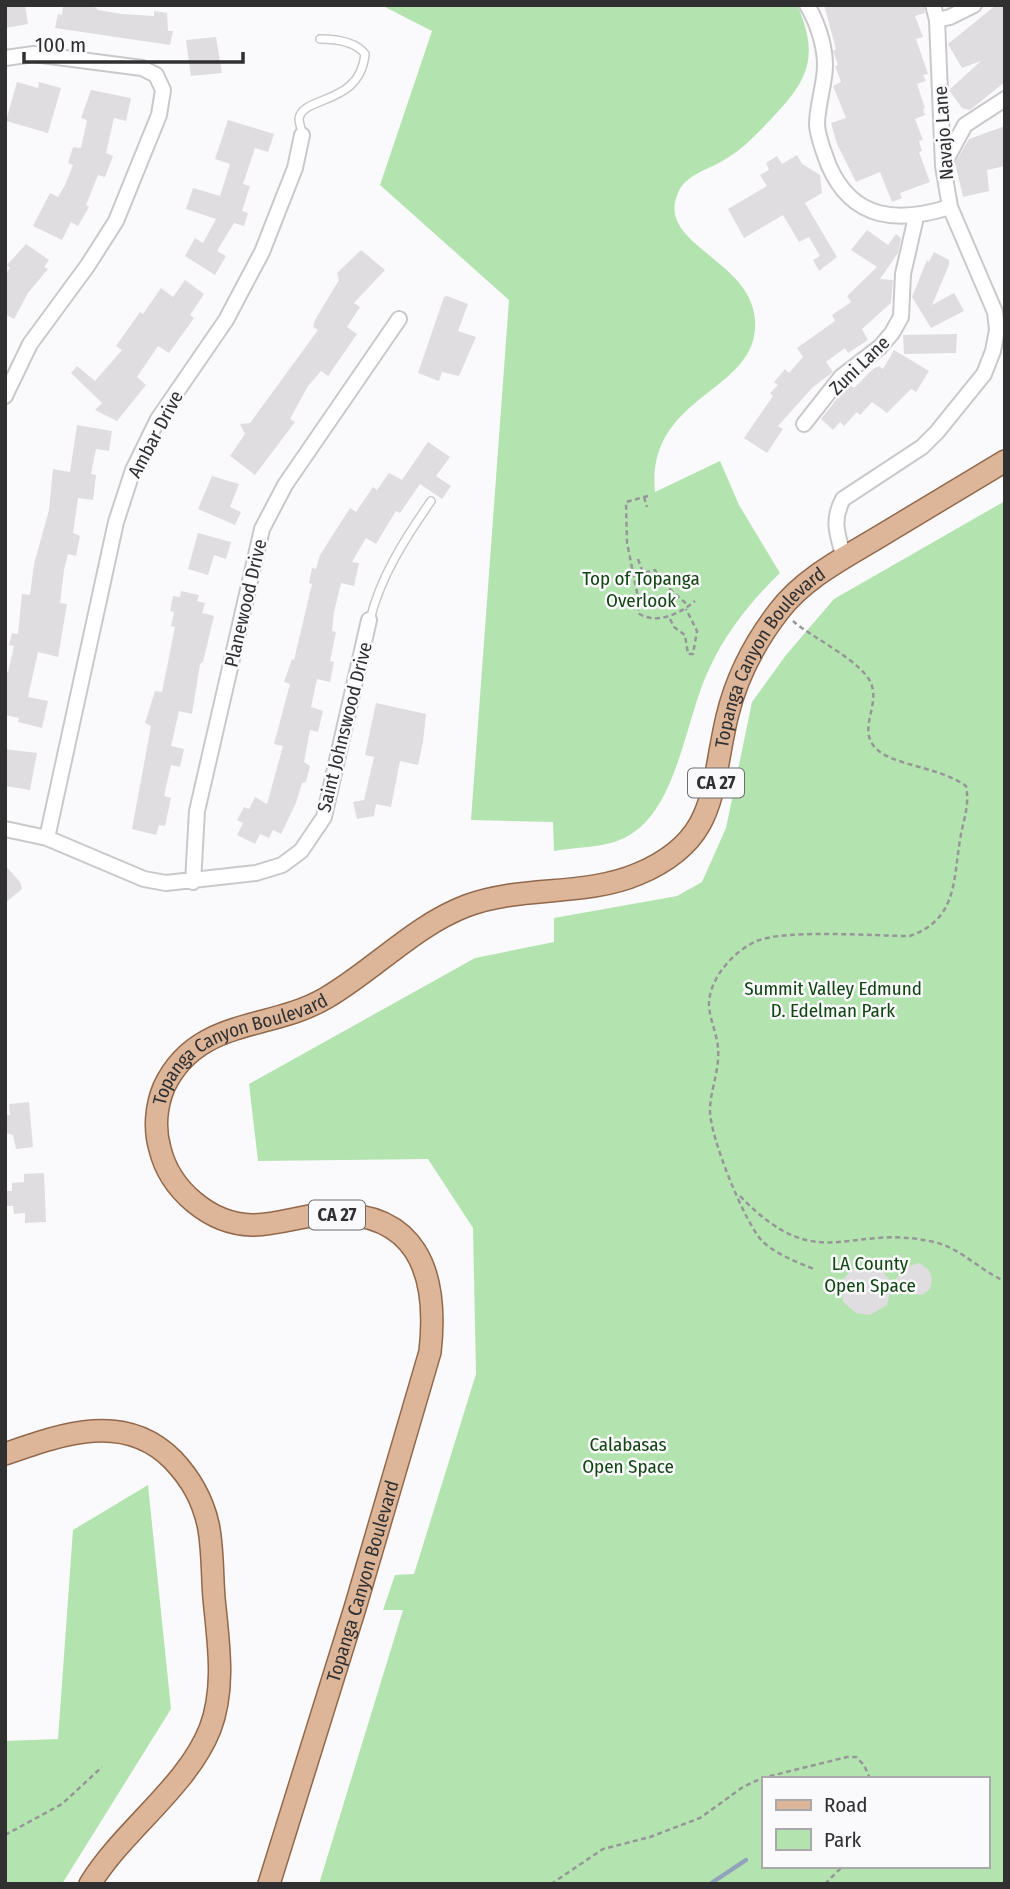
<svg xmlns="http://www.w3.org/2000/svg" width="1010" height="1889" viewBox="0 0 1010 1889" font-family="'Fira Sans Condensed',sans-serif">
	<style>
		.green { fill: #b3e4af; fill-rule: evenodd }
		.lines { fill: none; stroke-linecap: round; stroke-linejoin: round }
		.stream { stroke: #91a3bc; stroke-width: 4.5 }
		.building { fill: #dfdde0 }
		.lane-casing { stroke: #cac8cb; stroke-width: 10 }
		.street-casing { stroke: #cac8cb; stroke-width: 18 }
		.primary-casing { stroke: #92684a; stroke-width: 24 }
		.path { stroke: #969698; stroke-width: 2.5; stroke-dasharray: 5 3.5; stroke-linecap: butt }
		.lane { stroke: #fff; stroke-width: 7 }
		.street { stroke: #fff; stroke-width: 14 }
		.primary { stroke: #ddb69a; stroke-width: 21 }
		.labels { text-anchor: middle; stroke-width: 5; stroke-linejoin: round; paint-order: stroke }
		.shield { fill: #faf9fc; stroke: #6d6c6e; stroke-width: 2 }
		.shield-label { font-size: 18px; font-weight: bold; fill: #303031 }
		.street-label { font-size: 19px; fill: #303031; stroke: #faf9fc }
		.park-label { font-size: 19px; fill: #114511; stroke: #faf9fc }
	</style>
	<rect width="100%" height="100%" fill="#faf9fc"/>
	<path class="green" d="M381,5H797C820,56 808,81 772,118C757,134 743,149 724,160C708,170 686,174 678,193C654,247 760,260 755,329C751,393 646,397 655,492L720,461L739,505L780,573C751,601 727,631 710,667C685,717 678,815 622,839C603,848 575,847 554,851L553,822L471,820L509,300L380,185L432,31Z
		M1005,501V1884H319L403,1610H383L395,1575L414,1574L476,1374L473,1228L428,1159L258,1161L249,1084L475,958L554,942V918L677,896L702,882L726,828L752,702L786,655L834,599ZM763,1779H987V1866H763Z
		M148,1485L171,1709L62,1884H5V1741L58,1739L73,1530Z"/>
	<g class="lines">
		<path class="stream" d="M710,1884L746,1860"/>
	</g>
	<path class="building" d="M5,5H25L28,24L5,28Z
		M63,5H93L98,10L122,14L154,16V11L167,13L168,31H173L170,45L55,28L58,14L62,15Z
		M824,5H924L925,13L915,16L923,37L916,39L928,74L923,75L926,81L917,84L925,108L923,109L925,115L915,119L923,140L919,141L922,151L919,152L930,182L900,193L902,198L892,202L880,172L856,182L837,144L831,123L846,118L833,86L841,82L835,66L838,65L833,51L836,49Z
		M996,5H1005V82L970,110L962,108L949,90L981,61L962,68L948,44Z
		M216,37L222,73L191,76L186,40Z
		M17,82L38,88L39,82L61,88L48,133L6,121Z
		M91,90L131,98L126,121L114,118L106,153L113,156L105,177L98,175L86,205L89,207L78,226L71,222L62,240L33,226L50,193L58,197L65,185L73,165L68,163L73,147L81,148L87,120L81,118Z
		M228,120L274,134L268,152L255,148L243,184L250,186L242,211L248,213L244,226L234,223L217,251L226,256L215,275L185,256L195,238L203,243L216,219L186,209L193,188L220,196L230,164L215,159Z
		M1005,126V166L987,170L989,191L963,197L955,163L969,139Z
		M797,155L802,164L820,175L822,193L805,203L837,257L819,271L813,260L820,256L809,237L799,242L783,215L744,238L728,209L767,186L760,175L769,170L766,163L777,156L782,164Z
		M867,230L888,245L896,234L901,238L898,253L880,279L893,280L891,303L862,329L868,340L848,353L845,348L826,362L833,372L813,387L778,426L783,429L767,453L744,438L773,396L770,393L778,385L774,382L785,369L789,373L803,357L797,348L835,321L832,315L851,302L847,296L877,267L851,250Z
		M26,244L49,260L44,267L48,269L28,293L14,319L5,314V275L10,268L7,265Z
		M361,250L385,270L354,303L360,307L347,327L357,334L328,376L321,371L308,386L290,419L295,422L255,475L230,456L245,434L240,424L250,423L318,330L313,327L315,320L339,280L337,273Z
		M934,252L949,260V265L932,305L954,293L964,311L931,328L912,297L927,260L929,262Z
		M185,280L204,294L190,315L194,318L169,353L158,346L154,352L137,377L146,385L117,421L95,410L102,403L71,373L77,366L95,381L122,350L116,346L140,312L143,314L161,288L173,297Z
		M447,296L468,304L458,331L476,337L459,376L442,372L439,381L418,373L444,297Z
		M957,334L956,353L904,354L903,335Z
		M894,350L929,371L916,392L911,389L887,413L872,402L860,415L857,412L844,426L840,422L833,430L821,419L849,384L854,388L873,369L879,366L883,369Z
		M77,425L112,431L109,451L96,449L91,474L96,475L93,500L78,498L73,533L80,536L76,556L68,554L64,570L60,603L67,604L58,657L38,652L28,697L48,701L42,728L18,722L19,718L5,715V671L8,672L14,646L9,645L12,633L18,634L22,594L30,595L34,564L49,510L53,469L70,472Z
		M428,442L450,457L436,476L451,486L442,499L420,484L400,513L396,511L376,544L366,538L352,562L359,563L354,586L341,583L334,612L332,631L336,632L330,661L334,662L330,682L317,679L311,707L323,711L318,732L310,730L304,762L310,766L306,782L302,783L296,803L281,834L273,830L269,838L260,834L255,844L237,835L243,823L237,820L244,807L249,809L255,797L267,804L283,746L274,744L290,684L284,682L292,659L294,660L312,584L309,583L312,568L316,569L320,555L350,508L356,512L373,487L377,490L389,473L402,480Z
		M212,476L239,484L230,507L241,512L235,525L198,509Z
		M198,533L231,542L226,559L214,555L208,575L188,569Z
		M181,591L199,595L197,601L205,603L202,613L214,616L203,662L200,664L192,714L179,711L171,746L184,749L180,767L171,765L164,796L171,798L165,826L159,825L156,835L132,829L151,726L145,723L155,691L162,692L175,627L171,626L174,612L170,611L173,596L180,597Z
		M376,703L426,714L423,742L418,765L400,761L391,807L376,804L374,816L357,819L353,802L364,800L374,757L365,755Z
		M5,749L37,753L30,790L5,786Z
		M5,865L20,882L22,889L5,903Z
		M29,1102L33,1147L16,1149L13,1135L5,1133V1115H10L9,1104Z
		M44,1173L46,1222L25,1223V1213L14,1214L13,1206H7L6,1191H12V1183L24,1182V1174Z
		M919,1263L929,1270L932,1279L930,1289L922,1295L909,1294L892,1284L887,1305L870,1315L856,1313L843,1302L842,1280L856,1266H877L893,1283L905,1267Z"/>
	<g class="lines">
		<defs>
			<path id="lane" d="M302,135C302,130 299,123 299,119C302,95 360,106 365,54C355,41 335,39 320,39
				M370,620C380,577 406,537 431,501"/>
			<path id="street" d="M807,5C819,25 828,54 824,77C822,93 817,109 817,125C818,138 824,153 829,166C853,221 899,223 950,207
				M937,20L950,17L974,5
				M5,58L34,54L142,68L156,75L163,90L159,115L116,221L88,265L30,344L5,396
				M945,162L965,125L1005,99
				M804,424L841,377L880,347L892,333L901,317L903,274L916,217
				M844,558C838,536 831,521 843,499L922,447L937,432L984,374L993,351L997,330L995,312L950,207L943,166L937,20L933,5
				M5,829L47,838L144,879L166,883L256,873L282,865L301,851L324,817L369,620
				M47,838L116,522L133,470L158,419L226,320L262,252L295,168L302,135
				M193,882L197,811L262,529L285,485L399,319"/>
			<g id="primary">
				<path d="M5,1454C62,1434 125,1411 173,1460C191,1479 202,1498 208,1524C213,1547 212,1574 214,1598C218,1641 226,1687 210,1729C187,1787 123,1830 90,1884"/>
				<path id="s1" d="M269,1884L355,1608L430,1352C439,1272 417,1209 324,1214C300,1216 277,1225 252,1225C210,1224 170,1190 160,1149C154,1129 156,1106 164,1087C197,1017 270,1031 326,998C374,970 414,926 466,906C521,885 584,897 638,874C719,840 710,789 727,717C736,679 755,642 779,611C805,577 846,557 882,535C923,510 964,486 1005,461"/>
			</g>
		</defs>
		<use href="#lane" class="lane-casing"/>
		<use href="#street" class="street-casing"/>
		<use href="#primary" class="primary-casing"/>
		<path class="path" d="M648,496L626,502L627,543L639,602L638,613C656,625 680,614 695,601
			M644,497L647,507
			M638,559L643,573L655,570L663,583L689,606
			M670,619L674,627L685,635L688,654H693L697,631L686,609
			M793,621C812,638 866,663 872,686C879,709 855,733 880,752C900,766 941,768 966,786C970,806 963,820 960,840C953,882 957,919 910,936C875,936 785,929 757,941C733,951 708,980 709,1006C710,1020 717,1034 718,1048C720,1070 710,1090 710,1111C710,1137 745,1224 763,1242C778,1255 796,1262 814,1269
			M740,1196C819,1278 847,1222 934,1242C961,1248 980,1271 1005,1281
			M5,1835L62,1804L102,1767
			M551,1884L603,1849L650,1837L700,1818L743,1787L762,1778L847,1757H856L864,1765L870,1779
			M825,1884L843,1866"/>
		<use href="#lane" class="lane"/>
		<use href="#street" class="street"/>
		<use href="#primary" class="primary"/>
	</g>
	<g class="labels">
		<g class="shield">
			<rect x="688" y="768.5" width="56" height="29" rx="5"/>
			<rect x="309" y="1200.5" width="56" height="29" rx="5"/>
		</g>
		<g class="shield-label">
			<text x="716" y="789">CA 27</text>
			<text x="337" y="1221">CA 27</text>
		</g>
		<g class="street-label">
			<text transform="translate(943 133) rotate(-94)" y="7">Navajo Lane</text>
			<text transform="translate(859 365) rotate(-44)" y="7">Zuni Lane</text>
			<text transform="translate(155 434) rotate(-62)" y="7">Ambar Drive</text>
			<text transform="translate(245 603) rotate(-77)" y="7">Planewood Drive</text>
			<text dy="7" stroke="none"><textPath href="#s1" startOffset="1827">Topanga Canyon Boulevard</textPath></text>
			<text transform="translate(344 727) rotate(-76)" y="7">Saint Johnswood Drive</text>
			<text dy="7" stroke="none"><textPath href="#s1" startOffset="1113">Topanga Canyon Boulevard</textPath></text>
			<text dy="7" stroke="none"><textPath href="#s1" startOffset="317">Topanga Canyon Boulevard</textPath></text>
		</g>
		<g class="park-label">
			<text x="641" y="585">Top of Topanga<tspan x="641" dy="22">Overlook</tspan></text>
			<text x="833" y="995">Summit Valley Edmund<tspan x="833" dy="22">D. Edelman Park</tspan></text>
			<text x="870" y="1270">LA County<tspan x="870" dy="22">Open Space</tspan></text>
			<text x="628" y="1451">Calabasas<tspan x="628" dy="22">Open Space</tspan></text>
		</g>
	</g>
	<rect width="1010" height="1889" fill="none" stroke="#303031" stroke-width="14"/>
	<rect x="762" y="1777" width="228" height="91" fill="#faf9fc" stroke="#a9a9ab" stroke-width="2"/>
	<rect x="776" y="1800" width="35" height="10" fill="#ddb69a" stroke="#a9a9ab" stroke-width="2"/>
	<text x="824" y="1812" font-size="21" fill="#303031">Road</text>
	<rect x="776" y="1829" width="35" height="21" fill="#b3e4af" stroke="#a9a9ab" stroke-width="2"/>
	<text x="824" y="1847" font-size="21" fill="#303031">Park</text>
	<path d="M24 52v10h219v-10" fill="none" stroke="#303031" stroke-width="3.5"/>
	<text x="35" y="52" font-size="21" fill="#303031" stroke="#faf9fc" stroke-width="5" paint-order="stroke">100 m</text>
</svg>
